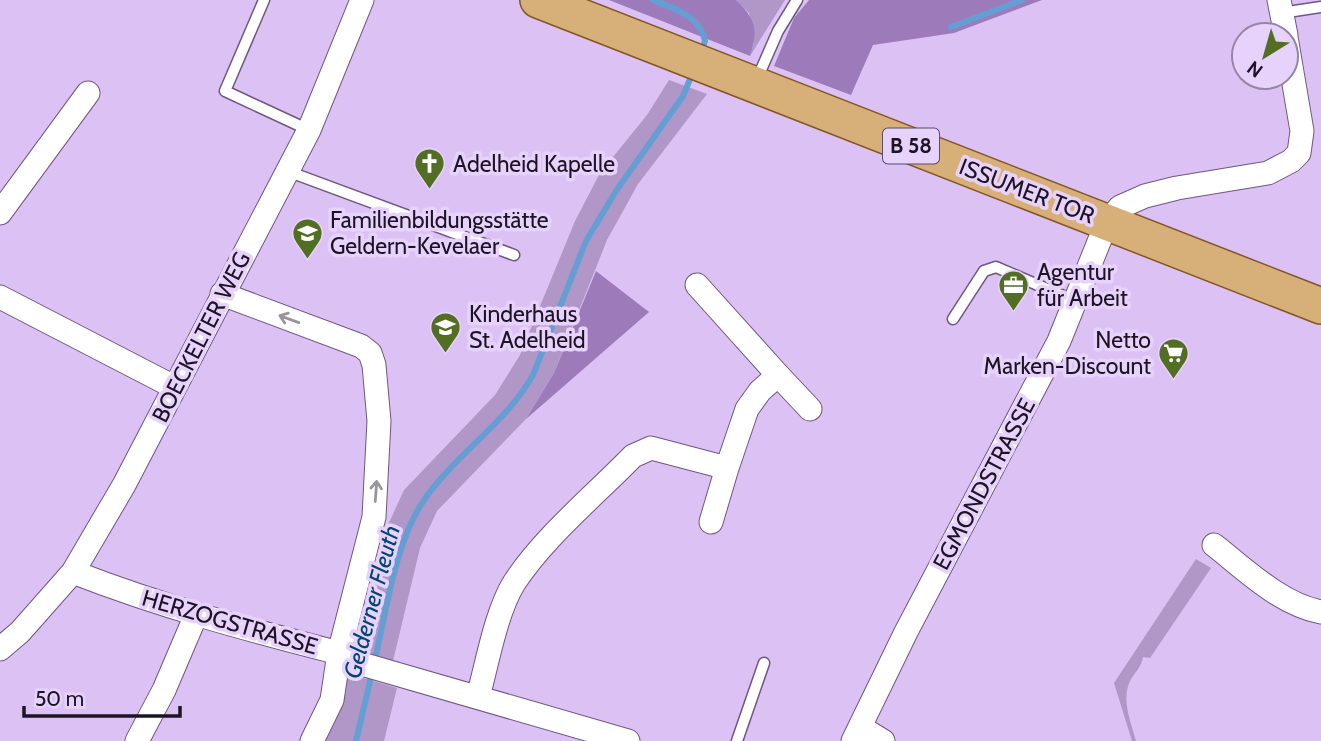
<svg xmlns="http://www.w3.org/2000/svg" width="1321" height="741" viewBox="0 0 1321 741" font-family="Cabin,sans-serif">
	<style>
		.green { fill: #b097c8 }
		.forest { fill: #9d7bbb }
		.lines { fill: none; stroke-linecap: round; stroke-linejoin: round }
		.stream { stroke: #659ed3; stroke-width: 6 }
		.service-casing { stroke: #6e5783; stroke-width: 13 }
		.minor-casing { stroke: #6e5783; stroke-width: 25 }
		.primary-casing { stroke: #845522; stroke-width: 38 }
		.service { stroke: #fff; stroke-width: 10 }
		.minor { stroke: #fff; stroke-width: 23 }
		.primary { stroke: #d6af79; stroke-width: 35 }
		.oneway { stroke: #99959d }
		.labels { text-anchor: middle; stroke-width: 7; stroke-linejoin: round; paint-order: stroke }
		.shield { fill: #e6d2fa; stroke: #594c65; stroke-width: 2 }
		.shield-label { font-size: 21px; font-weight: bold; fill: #1d1325 }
		.poi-label { font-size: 23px; fill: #1d1325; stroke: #e6d2fa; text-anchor: start }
		.street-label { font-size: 23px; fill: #1d1325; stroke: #e6d2fa }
		.water-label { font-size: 24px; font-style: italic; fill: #004576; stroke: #e6d2fa }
	</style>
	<rect width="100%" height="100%" fill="#dcc2f4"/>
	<path class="green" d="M736,0H785L750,56L754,43L749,13Z
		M669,80L707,94L638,184L607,240L554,373L526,419L437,511L420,548L393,661L356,650L382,538L404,490L495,395L520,355L575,221L600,173L647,115Z
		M1196,559L1211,568L1150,658L1143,657C1141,668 1135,672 1130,681C1121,700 1131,722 1136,741H1132L1114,683Z
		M347,673L397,688L384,741H325L341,705Z"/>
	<path class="forest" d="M609,0H736C755,18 759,30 750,56Z
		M809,0H1042L954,33L873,45L851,95L774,66L794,18Z
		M596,271L649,312L526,419L554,373Z"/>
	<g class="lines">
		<path class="stream" d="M653,0C674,9 700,15 705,41L701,52
			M951,27L1022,0
			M374,663C387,611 394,544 424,500C456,454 505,424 533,375L586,241L616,191L683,96L693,72
			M356,741L372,673"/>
		<defs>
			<path id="service" d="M264,0L225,91L309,130
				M1281,13L1321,7
				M757,79L778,31L797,0
				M287,171L514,255
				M953,319L984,271L996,267L1075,301
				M737,741L764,663"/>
			<path id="minor" d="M1279,0L1286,35
				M0,213L88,93
				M222,294L361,346L370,353L374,365L379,421L374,517L339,653L332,700L312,741
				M0,297L174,387
				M778,375L810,409
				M711,522L727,468
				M1214,545C1246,570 1280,604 1321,612
				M73,572C160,606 249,630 339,653L348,660L628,741
				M0,649L20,632L73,572L124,485L309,130L362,0
				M478,697C487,664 496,612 514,583C543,538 595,495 633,456L651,448L727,468L747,409L760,391L778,375L697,285
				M860,727L883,741
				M137,741L164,690L196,615
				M853,741L906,632L1059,341L1107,222L1120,207L1145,196L1177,188L1268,173L1291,161L1299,153L1302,131L1286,37"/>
			<path id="primary" d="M538,0L1321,306"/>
		</defs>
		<use href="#service" class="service-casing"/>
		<use href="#minor" class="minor-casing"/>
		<use href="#primary" class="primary-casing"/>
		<use href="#service" class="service"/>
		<use href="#minor" class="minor"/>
		<use href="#primary" class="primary"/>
	</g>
	<defs><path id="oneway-shaft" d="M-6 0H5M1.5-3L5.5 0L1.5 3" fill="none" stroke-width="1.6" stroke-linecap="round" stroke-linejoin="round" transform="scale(1.75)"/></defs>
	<g class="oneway">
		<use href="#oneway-shaft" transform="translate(289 319) rotate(-160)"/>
		<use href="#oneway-shaft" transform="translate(376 491) rotate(-86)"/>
	</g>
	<defs>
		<symbol id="church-pin" viewBox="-11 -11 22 30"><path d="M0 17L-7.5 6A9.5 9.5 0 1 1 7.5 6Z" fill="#516e23" stroke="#e6d2fa"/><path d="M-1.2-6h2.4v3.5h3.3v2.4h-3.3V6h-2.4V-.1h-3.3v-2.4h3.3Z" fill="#fff"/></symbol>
		<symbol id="school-pin" viewBox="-11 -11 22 30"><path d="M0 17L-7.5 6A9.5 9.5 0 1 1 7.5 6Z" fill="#516e23" stroke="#e6d2fa"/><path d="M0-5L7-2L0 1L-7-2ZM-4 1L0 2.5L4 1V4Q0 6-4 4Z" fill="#fff"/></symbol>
		<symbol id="office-pin" viewBox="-11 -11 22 30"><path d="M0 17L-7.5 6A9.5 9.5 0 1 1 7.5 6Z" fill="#516e23" stroke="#e6d2fa"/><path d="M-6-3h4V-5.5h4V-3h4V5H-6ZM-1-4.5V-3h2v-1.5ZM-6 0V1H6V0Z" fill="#fff"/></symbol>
		<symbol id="supermarket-pin" viewBox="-11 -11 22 30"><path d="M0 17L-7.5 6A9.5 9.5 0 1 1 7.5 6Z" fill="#516e23" stroke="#e6d2fa"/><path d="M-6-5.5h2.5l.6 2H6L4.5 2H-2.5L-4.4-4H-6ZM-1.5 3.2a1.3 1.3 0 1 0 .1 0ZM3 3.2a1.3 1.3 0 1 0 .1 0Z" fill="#fff"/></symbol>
	</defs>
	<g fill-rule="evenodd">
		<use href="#church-pin" x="412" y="146" width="35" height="47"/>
		<use href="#school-pin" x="290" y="216" width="35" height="47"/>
		<use href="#office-pin" x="996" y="268" width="35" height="47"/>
		<use href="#school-pin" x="428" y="310" width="35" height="47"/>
		<use href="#supermarket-pin" x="1156" y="336" width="35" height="47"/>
	</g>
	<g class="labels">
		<rect class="shield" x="883" y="128.5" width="56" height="35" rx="5"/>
		<g class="shield-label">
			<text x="911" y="153">B 58</text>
		</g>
		<g class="poi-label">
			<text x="453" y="172">Adelheid Kapelle</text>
			<text x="330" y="228">Familienbildungsstätte<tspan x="330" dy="26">Geldern-Kevelaer</tspan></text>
			<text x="1037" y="280">Agentur<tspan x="1037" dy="26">für Arbeit</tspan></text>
			<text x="469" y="322">Kinderhaus<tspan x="469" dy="26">St. Adelheid</tspan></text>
			<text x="1151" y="348" text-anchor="end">Netto<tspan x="1151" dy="26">Marken-Discount</tspan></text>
		</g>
		<g class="street-label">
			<text transform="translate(1027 191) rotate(21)" y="8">ISSUMER TOR</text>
			<text transform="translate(201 337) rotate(-63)" y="8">BOECKELTER WEG</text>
			<text transform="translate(984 484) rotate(-62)" y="8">EGMONDSTRASSE</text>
			<text transform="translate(230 622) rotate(16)" y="8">HERZOGSTRASSE</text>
		</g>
		<g class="water-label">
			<text transform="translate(372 602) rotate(-75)" y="8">Gelderner Fleuth</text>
		</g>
	</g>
	<g transform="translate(1265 56) rotate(217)"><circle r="33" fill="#e6d2fa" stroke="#9686a5" stroke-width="2"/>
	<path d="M0-5L12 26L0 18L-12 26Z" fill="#516e23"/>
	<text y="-10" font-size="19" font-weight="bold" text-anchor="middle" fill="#1d1325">N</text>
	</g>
	<path d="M24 706v10h156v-10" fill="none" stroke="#1d1325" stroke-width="3.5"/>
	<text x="35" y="706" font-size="21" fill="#1d1325" stroke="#e6d2fa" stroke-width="5" paint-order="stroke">50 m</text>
</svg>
